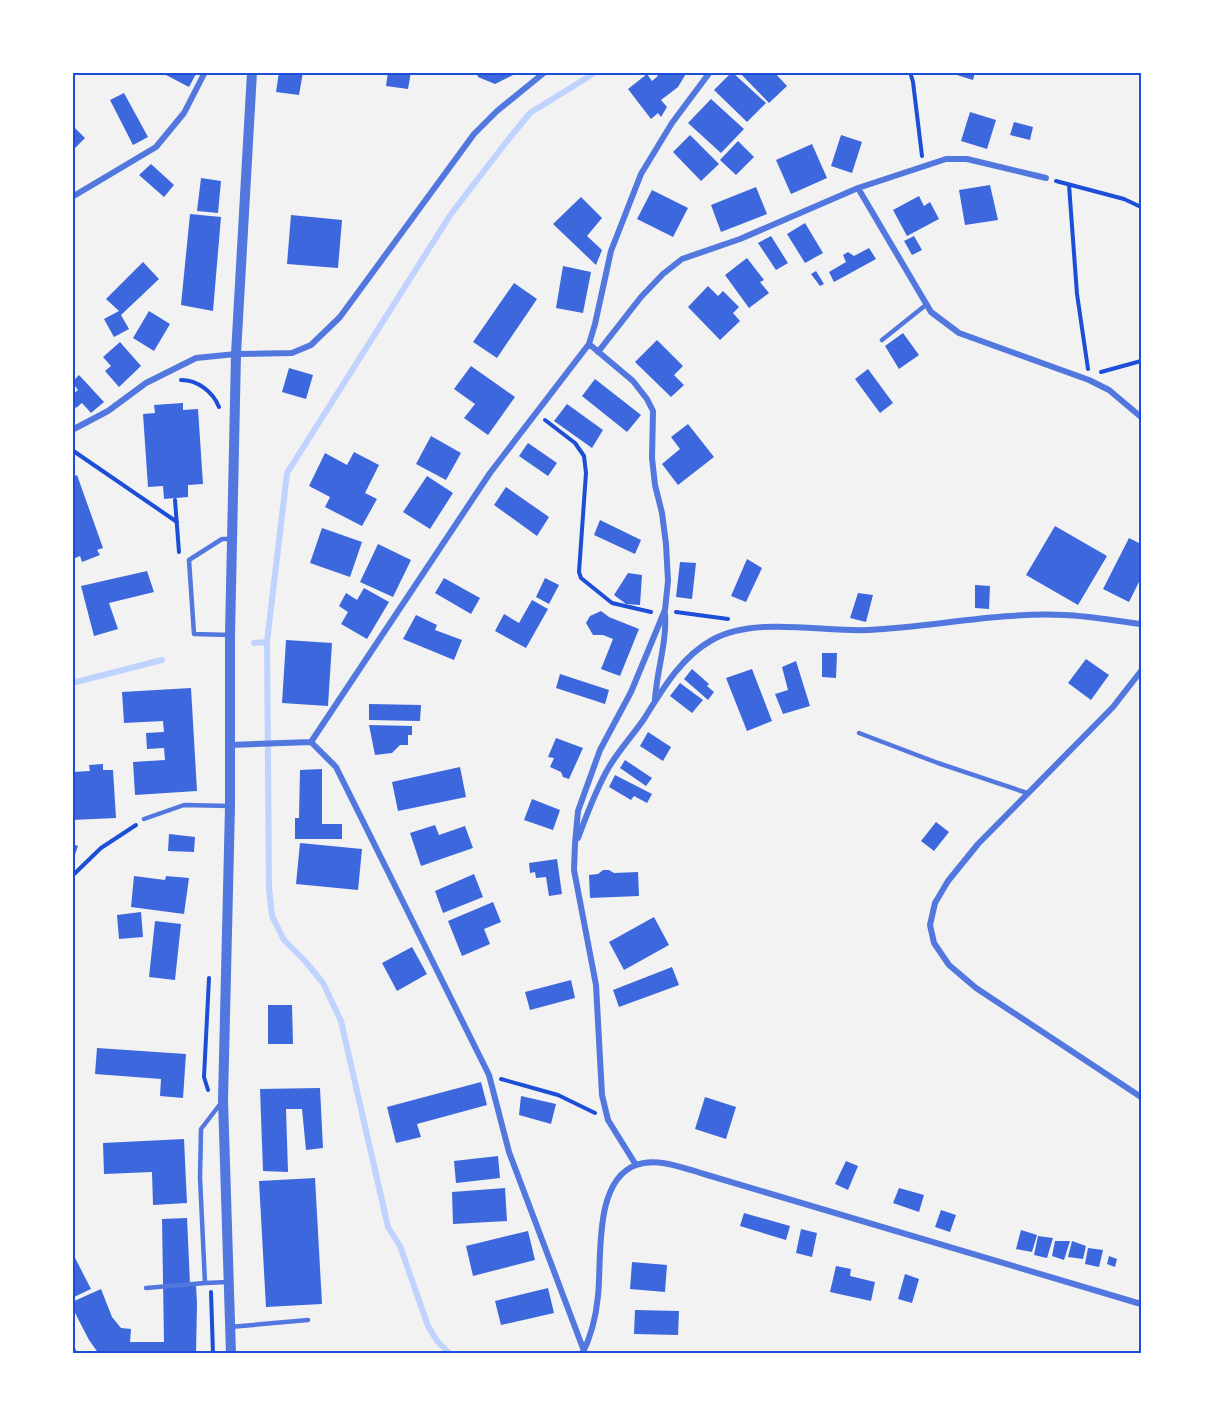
<svg xmlns="http://www.w3.org/2000/svg" width="1213" height="1426" viewBox="0 0 1213 1426" font-family="Bitter,serif">
	<style>
		.lines { fill: none; stroke-linecap: round; stroke-linejoin: round }
		.stream { stroke: #bfd3fe; stroke-width: 6 }
		.building { fill: #3d67dc }
		.path { stroke: #1d4ed8; stroke-width: 4 }
		.service { stroke: #5277de; stroke-width: 4.5 }
		.minor { stroke: #5277de; stroke-width: 6 }
		.tertiary { stroke: #5277de; stroke-width: 10 }
		.neatline { fill: none; stroke: #1d4ed8; stroke-width: 2 }
	</style>
	<rect width="100%" height="100%" fill="#f2f2f2"/>
	<g class="lines">
		<path class="stream" d="M267,642L269,888L272,916L284,940L305,961L323,983L341,1021L388,1227L400,1246L428,1326L437,1341L450,1354
			M254,643L267,642L287,473L451,214L507,141L530,113L596,72
			M72,683L162,660"/>
	</g>
	<path class="building" d="M168,72H197L189,87L166,75Z
		M279,72H303L299,95L276,92Z
		M388,72H411L408,89L386,86Z
		M476,72H519L495,84L478,77Z
		M655,72H687L678,87L661,100L667,107L661,117L658,113L651,119L628,89L647,74L652,81L658,76Z
		M732,72L766,103L747,122L714,90Z
		M739,72H774L787,86L769,103Z
		M947,72H975L973,80Z
		M124,93L148,137L133,145L110,100Z
		M711,99L744,129L721,153L688,123Z
		M970,112L996,120L987,149L961,141Z
		M1014,122L1033,127L1030,140L1010,135Z
		M72,125L85,138L72,151Z
		M690,135L719,164L701,181L673,152Z
		M841,135L862,142L852,173L831,166Z
		M738,141L754,157L736,175L720,160Z
		M812,144L827,178L791,194L776,160Z
		M151,164L174,185L164,197L139,175Z
		M201,178L221,181L218,213L197,211Z
		M990,185L998,220L965,225L959,190Z
		M756,187L767,214L721,232L711,205Z
		M652,190L688,208L673,237L637,219Z
		M919,196L924,206L930,202L939,219L907,236L893,210Z
		M581,197L602,218L587,236L602,250L596,265L553,224Z
		M190,214L221,217L213,311L181,305Z
		M291,215L342,220L338,268L287,264Z
		M805,223L823,253L805,263L787,234Z
		M771,236L788,263L776,270L758,243Z
		M914,236L922,250L912,255L904,241Z
		M869,248L876,259L834,282L829,272L846,262L843,255L848,252L854,256Z
		M747,258L764,280L760,282L769,293L749,308L725,275Z
		M143,262L159,279L121,315L129,329L114,337L104,319L119,311L106,299Z
		M563,266L591,272L583,313L556,308Z
		M816,271L824,284L820,286L811,274Z
		M514,283L537,299L497,358L473,342Z
		M708,286L718,296L723,291L739,307L733,313L740,321L720,340L688,307Z
		M149,311L170,324L154,351L133,338Z
		M903,333L919,355L899,369L885,346Z
		M657,340L683,366L674,375L684,385L671,397L635,362Z
		M120,342L141,366L119,387L105,371L111,366L103,357Z
		M471,366L515,397L488,435L464,418L475,404L454,389Z
		M289,368L313,375L306,399L282,392Z
		M868,369L893,403L880,413L855,379Z
		M79,375L104,402L91,413L82,403L76,408L72,404V395L78,390L72,382Z
		M595,379L641,415L627,432L582,396Z
		M183,403V410L198,409L203,484L188,485V497L164,499L163,486L148,487L143,414L155,413L154,405Z
		M567,404L603,430L592,448L554,421Z
		M688,424L714,457L678,485L662,464L680,449L671,437Z
		M431,436L461,453L446,480L416,464Z
		M528,443L557,463L548,476L519,456Z
		M354,452L379,465L365,493L377,499L362,526L325,507L330,497L309,486L325,453L347,465Z
		M77,475L103,548L97,550L100,555L82,562L80,556L73,559L72,557V477Z
		M427,476L453,493L430,529L403,512Z
		M506,487L549,517L537,536L494,505Z
		M600,520L641,540L635,554L594,535Z
		M1055,526L1107,556L1078,605L1026,575Z
		M322,528L362,542L350,577L310,563Z
		M1129,538L1141,544V578L1129,602L1103,589Z
		M378,544L411,560L393,597L360,582Z
		M747,559L762,568L746,602L731,596Z
		M680,562L696,563L692,599L676,597Z
		M147,571L154,592L109,603L118,629L94,636L81,586Z
		M628,573L642,575L640,605L626,604L614,595Z
		M444,578L480,598L471,614L435,593Z
		M545,578L559,585L549,604L536,597Z
		M975,585L990,586L989,609L975,608Z
		M364,588L389,602L367,639L341,624L348,612L339,606L346,593L357,600Z
		M858,593L873,595L866,622L850,618Z
		M532,600L548,609L526,648L495,631L504,614L519,623Z
		M601,611L609,617L639,629L620,676L601,669L613,639L603,635H593L586,623L590,616Z
		M416,615L437,625L435,630L462,640L454,660L403,639Z
		M286,640L332,643L328,706L282,703Z
		M822,653H837L836,678L822,677Z
		M1086,659L1109,675L1091,700L1068,683Z
		M796,661L810,706L783,714L775,694L788,690L782,667Z
		M692,669L709,684L707,686L714,692L708,700L684,679Z
		M752,669L772,721L747,731L726,678Z
		M560,674L609,690L605,704L556,688Z
		M680,683L703,700L692,713L670,696Z
		M191,688L197,791L135,795L133,762L165,760L164,748L147,749L146,733L164,732L163,721L124,723L122,692Z
		M369,704L421,705L420,721L369,720Z
		M369,725L412,726V735H408V745H400L392,753L375,755Z
		M648,732L671,747L663,761L640,746Z
		M556,738L583,748L569,779L563,777L561,772L550,767L554,758L548,757Z
		M625,760L652,778L646,786L620,768Z
		M103,764V770H113L116,818L72,820V772L90,771L89,765Z
		M460,767L466,797L398,811L392,782Z
		M322,769V824H342V839H295V818H299L300,770Z
		M615,775L652,794L647,803L634,796L631,800L609,787Z
		M532,799L560,810L553,830L524,820Z
		M936,822L949,832L934,851L921,841Z
		M435,825L439,835L465,826L473,848L421,866L410,833Z
		M169,834L195,837L194,852L168,851Z
		M300,843L362,849L358,890L296,884Z
		M72,844L78,846L72,863Z
		M557,859L562,894L549,896L546,877L536,878L535,872L530,873L529,863Z
		M603,870H609L614,873L638,872L639,896L590,898L589,875L598,874Z
		M474,874L483,897L443,913L435,891Z
		M134,876L165,880L166,876L189,878L184,914L131,907Z
		M493,902L501,922L484,929L490,944L462,956L448,921Z
		M141,912L143,937L119,939L117,915Z
		M654,917L669,945L624,970L609,942Z
		M155,921L181,924L175,980L149,977Z
		M412,947L427,974L397,991L382,963Z
		M672,967L679,985L619,1007L613,990Z
		M571,980L575,998L530,1010L525,992Z
		M268,1005H292L293,1044H268Z
		M97,1048L186,1054L183,1098L160,1096L161,1079L95,1074Z
		M481,1082L487,1105L417,1124L421,1137L396,1143L387,1107Z
		M320,1088L323,1148L306,1150L302,1109H286L288,1172L263,1171L260,1089Z
		M521,1096L556,1104L551,1124L519,1115Z
		M705,1097L736,1107L726,1139L695,1129Z
		M184,1139L187,1203L153,1205L152,1172L104,1174L103,1143Z
		M498,1156L500,1178L456,1183L454,1161Z
		M846,1161L858,1166L848,1190L835,1184Z
		M315,1178L322,1304L266,1307L259,1181Z
		M505,1188L507,1221L453,1224L452,1192Z
		M899,1188L924,1195L919,1212L893,1203Z
		M941,1210L956,1215L950,1232L935,1227Z
		M744,1213L790,1226L786,1240L740,1226Z
		M187,1218L190,1284L196,1285L197,1303L196,1354H99L89,1340L72,1307V1302L101,1289L112,1317L121,1328L131,1329L130,1342H164L162,1219Z
		M801,1229L817,1233L812,1257L796,1253Z
		M1021,1230L1037,1235L1032,1252L1016,1249Z
		M528,1231L535,1260L473,1276L466,1246Z
		M1038,1236L1053,1238L1047,1258L1034,1255Z
		M1055,1241H1070L1064,1260L1052,1256Z
		M1072,1241L1086,1246L1083,1259L1068,1257Z
		M1088,1248L1103,1250L1099,1267L1085,1264Z
		M72,1252L91,1289L72,1298Z
		M1109,1256L1117,1259L1115,1267L1107,1264Z
		M632,1262L667,1265L665,1292L630,1289Z
		M836,1266L851,1269L850,1276L875,1282L871,1301L830,1292Z
		M905,1274L919,1279L912,1303L898,1299Z
		M548,1288L554,1313L501,1325L495,1301Z
		M635,1310L679,1311L678,1335L634,1334Z"/>
	<g class="lines">
		<path class="path" d="M910,72L913,82L922,156
			M1056,181L1124,199L1141,207
			M1069,185L1077,294L1088,369
			M1101,372L1141,361
			M181,380C198,380 213,392 219,407
			M545,420L575,443L584,456L586,473L579,572L581,578L612,603L651,612
			M72,450L177,522
			M175,500L179,552
			M676,612L728,619
			M72,876L101,848L136,825
			M501,1079L558,1095L595,1113
			M208,1090L204,1077L209,978
			M211,1292L213,1354"/>
		<path class="service" d="M882,340L927,304
			M230,635L194,634L189,560L222,539H231
			M859,733L938,763L1027,793
			M144,819L184,805L230,806
			M221,1103L201,1129L200,1178L205,1283L228,1282
			M146,1288L205,1283
			M230,1327L308,1320"/>
		<path class="minor" d="M858,188L931,312L959,333L1089,380L1109,390L1141,417
			M72,197L156,147L184,113L205,72
			M589,344L633,381L647,399L653,411L652,458L655,485L662,513L666,544L668,581L665,610L631,692L600,750L578,811L575,844L574,870L596,985L602,1095L608,1120L636,1165
			M598,352L641,297L663,274L682,259L740,239L858,188L946,159H967L1046,178
			M72,430L108,411L146,383L196,358L236,354L292,353L311,345L340,317L474,134L497,111L545,72
			M1141,671L1113,707L978,844L948,881L935,903L930,925L934,943L949,965L976,988L1141,1097
			M655,699C657,670 667,642 665,614
			M311,742L490,473L589,344L595,324L611,251L641,174L672,123L710,72
			M311,742L336,767L489,1075L509,1152L584,1351
			M230,745L311,742
			M578,838C587,814 596,789 609,767C619,750 633,735 644,719C662,690 681,657 712,640C755,616 820,632 869,630C934,627 999,612 1064,615C1090,616 1116,621 1141,624
			M72,1349L75,1354
			M582,1354C591,1337 596,1316 598,1296C602,1259 593,1181 636,1165C657,1157 683,1168 704,1174L1141,1304"/>
		<path class="tertiary" d="M231,1354L223,1100L230,806V635L236,354L252,72"/>
	</g>
	<rect width="1213" height="1426" fill="none" stroke="#ffffff" stroke-width="147"/>
	<rect x="74" y="74" width="1066" height="1278" class="neatline"/>
</svg>
